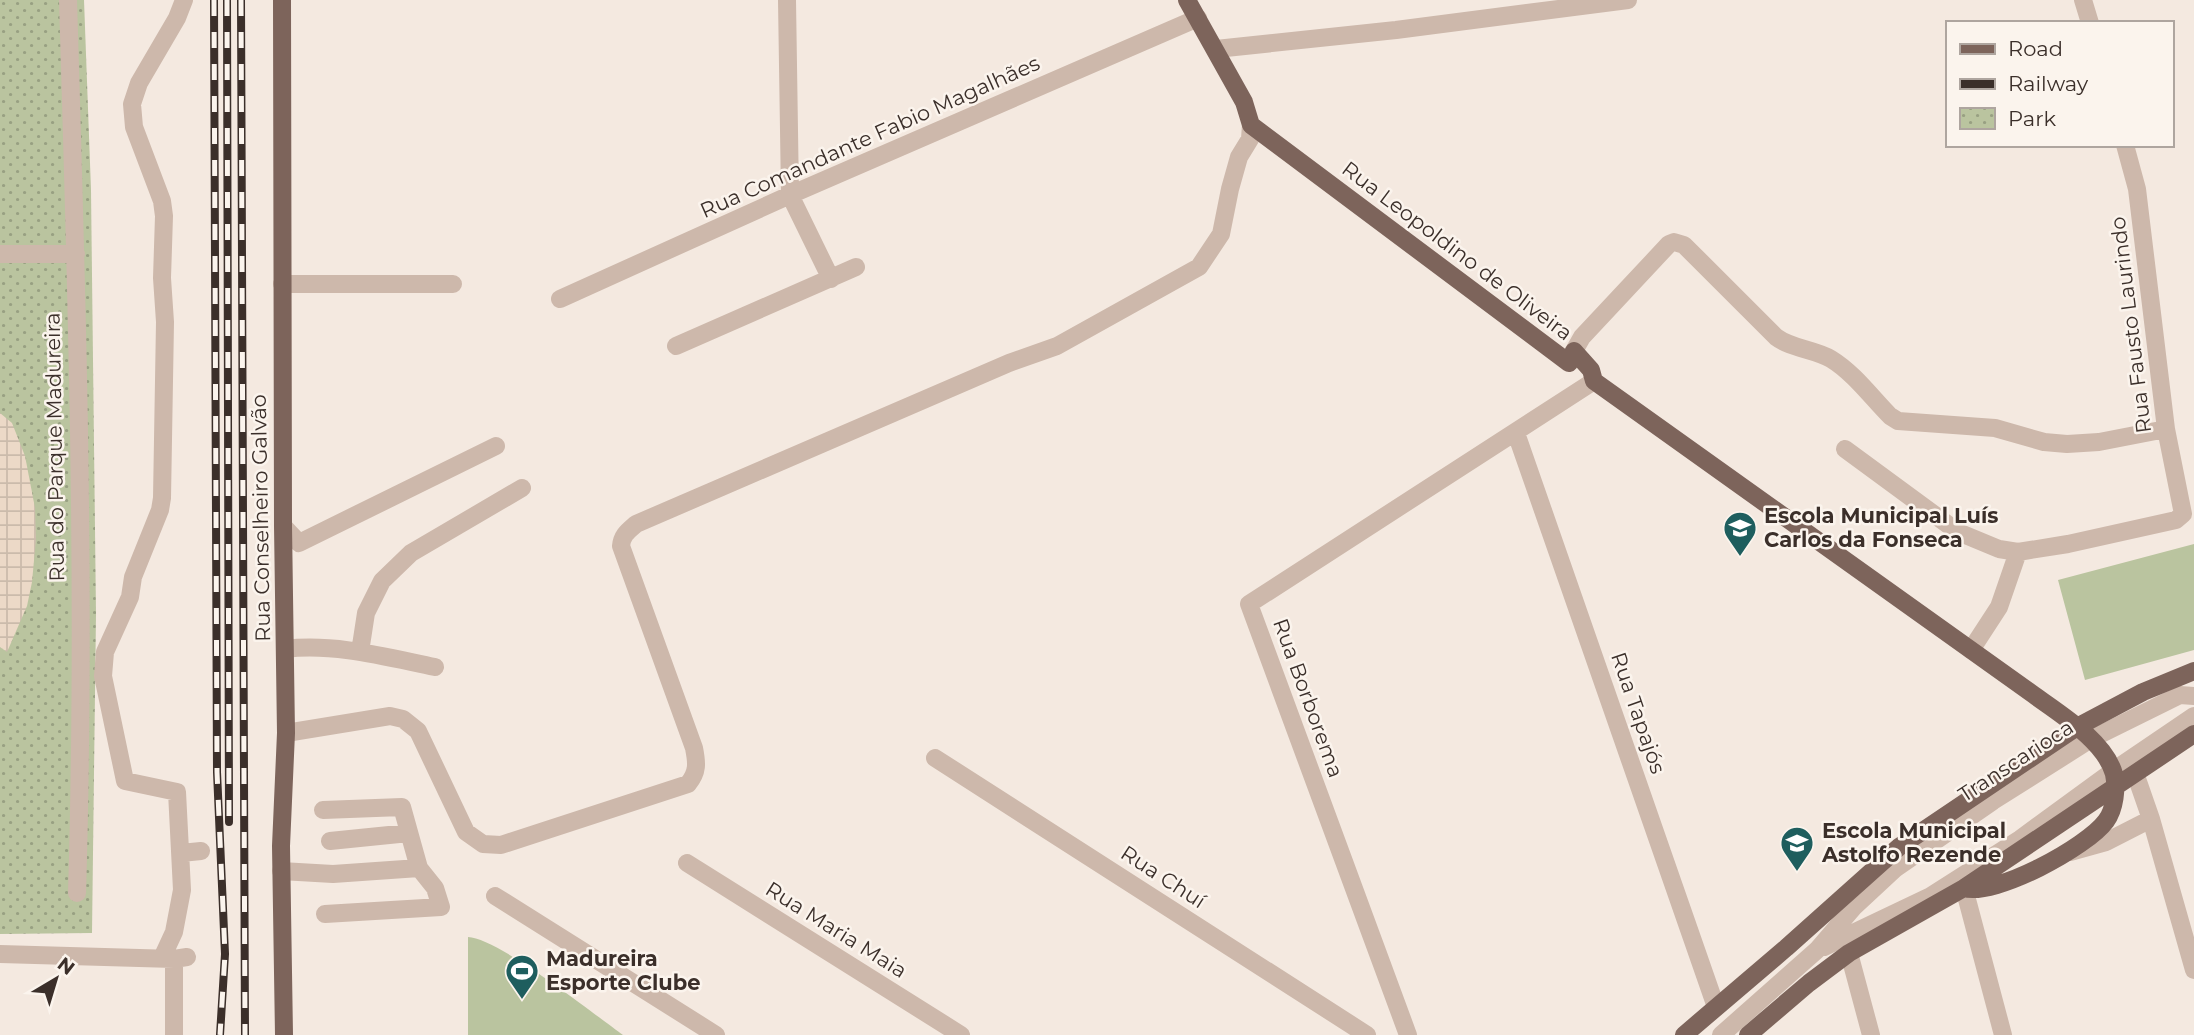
<svg xmlns="http://www.w3.org/2000/svg" width="2194" height="1035" viewBox="0 0 2194 1035" font-family="Montserrat,sans-serif">
	<style>
		.park { fill: url(#park-dots) }
		.pitch { fill: #bac49f }
		.plaza { fill: url(#plaza-grid) }
		.lines { fill: none; stroke-linecap: round; stroke-linejoin: round }
		.minor { stroke: #cdb8ab; stroke-width: 18 }
		.major { stroke: #7d645b; stroke-width: 18 }
		.rail-casing { stroke: #3b2f2a; stroke-width: 8 }
		.rail { stroke: #fbf4ed; stroke-width: 5; stroke-dasharray: 16; stroke-linecap: butt }
		.labels { text-anchor: middle; stroke-width: 5; stroke-linejoin: round; paint-order: stroke }
		.street-label { font-size: 21px; fill: #3b2f2a; stroke: #fbf4ed }
		.poi-label { font-size: 21px; font-weight: bold; fill: #3b2f2a; stroke: #fbf4ed; text-anchor: start }
	</style>
	<defs>
		<pattern id="park-dots" width="8" height="8" patternUnits="userSpaceOnUse" patternTransform="scale(1.75)"><rect width="8" height="8" fill="#bac49f"/><path d="M2 2h.1M6 6h.1" fill="none" stroke="#98a082" stroke-width="1.8" stroke-linecap="round"/></pattern>
		<pattern id="plaza-grid" width="8" height="8" patternUnits="userSpaceOnUse" patternTransform="scale(1.75)"><rect width="8" height="8" fill="#ecd9c7"/><path d="M0 4h8M4 0v8" fill="none" stroke="#cbbbab"/></pattern>
	</defs>
	<rect width="100%" height="100%" fill="#f4e9e0"/>
	<path class="park" d="M0,0H84L91,190L96,614L92,933L0,934Z"/>
	<path class="pitch" d="M2194,544V650L2085,680L2058,580Z
		M468,937C498,938 594,1014 623,1035H468Z"/>
	<path class="plaza" d="M0,413L12,423L25,456L35,508L36,539L32,582L27,606L7,652L0,647Z"/>
	<g class="lines">
		<path class="minor" d="M68,0C77,297 86,596 77,893
			M787,0L790,195L831,279
			M2083,0L2090,23
			M1216,49L1396,30L1628,0
			M0,254H76
			M282,284H453
			M560,299L790,195L1198,18
			M676,346L856,267
			M1574,351L1582,337L1669,244L1674,242L1684,245L1776,337C1792,349 1814,349 1831,359C1854,373 1872,398 1890,416L1898,421L1995,428L2044,442L2067,444L2099,442L2166,429
			M1516,433L1716,1007
			M1845,449L1958,532L1999,549L2018,552
			M283,526L299,543L496,446
			M285,649C335,643 386,657 435,667
			M1971,650L1999,607L2018,552L2068,544L2176,520L2183,514L2166,429L2137,189L2125,145
			M360,652L366,613L382,581L411,553L522,488
			M286,733L390,716L403,719L418,731L466,832L483,844L501,845L688,784C698,772 697,763 694,748L621,546C622,535 628,531 636,524L1009,363L1057,346L1199,267L1221,234L1230,189L1239,157L1250,139L1251,125
			M935,758L1367,1035
			M2135,773L2151,819L2194,970
			M323,810L402,807L419,868
			M330,841L409,833
			M2070,852L2106,842L2151,819
			M181,853L201,851
			M687,863L961,1035
			M281,871L333,874L419,868L435,888L441,907L325,914
			M1964,888L2003,1035
			M495,896L716,1035
			M1824,947L1929,897L2020,839L2113,771L2194,716
			M1849,953L1871,1035
			M0,954L174,959L187,957
			M162,958L174,932L182,890L177,792L125,781L103,676L105,652L130,597L133,577L160,510L162,498L165,322L162,278L164,216L162,201L134,127L132,104L139,83L177,18L184,0
			M174,1035V959
			M1408,1035L1249,604L1594,381
			M1721,1035L1817,950L1854,907L1896,868L1993,801L2091,739L2180,695L2194,696"/>
		<path class="major" d="M282,0L283,526L286,733L281,846L284,1035
			M1187,0L1244,102L1251,125L1569,363L1574,351L1591,370L1594,381L2034,695C2060,714 2105,741 2114,774C2117,788 2115,809 2106,821C2087,847 1995,897 1964,888
			M1684,1035L1786,948L1899,847L2077,727L2143,692L2194,671
			M1748,1035L1809,983L1849,953L1964,888L2194,734"/>
		<defs>
			<path id="rail" d="M214,0L217,772L225,954L220,1035
				M227,0L229,822
				M241,0L245,1035"/>
		</defs>
		<use href="#rail" class="rail-casing"/>
		<use href="#rail" class="rail"/>
	</g>
	<defs>
		<symbol id="school-pin" viewBox="-11 -11 22 30"><path d="M0 17L-7.5 6A9.5 9.5 0 1 1 7.5 6Z" fill="#1e5e5e" stroke="#fbf4ed"/><path d="M0-5L7-2L0 1L-7-2ZM-4 1L0 2.5L4 1V4Q0 6-4 4Z" fill="#fff"/></symbol>
		<symbol id="stadium-pin" viewBox="-11 -11 22 30"><path d="M0 17L-7.5 6A9.5 9.5 0 1 1 7.5 6Z" fill="#1e5e5e" stroke="#fbf4ed"/><path d="M0-5a6.5 5 0 1 0 0 10a6.5 5 0 1 0 0-10ZM-3.5-1.8h7v3.6h-7Z" fill="#fff"/></symbol>
	</defs>
	<g fill-rule="evenodd">
		<use href="#school-pin" x="1721" y="509" width="38" height="52"/>
		<use href="#school-pin" x="1778" y="824" width="38" height="52"/>
		<use href="#stadium-pin" x="503" y="952" width="38" height="52"/>
	</g>
	<g class="labels">
		<g class="street-label">
			<text transform="translate(870 137) rotate(-24)" y="7">Rua Comandante Fabio Magalhães</text>
			<text transform="translate(1457 251) rotate(37)" y="7">Rua Leopoldino de Oliveira</text>
			<text transform="translate(2131 325) rotate(-97)" y="7">Rua Fausto Laurindo</text>
			<text transform="translate(55 447) rotate(-91)" y="7">Rua do Parque Madureira</text>
			<text transform="translate(261 518) rotate(-91)" y="7">Rua Conselheiro Galvão</text>
			<text transform="translate(1308 698) rotate(70)" y="7">Rua Borborema</text>
			<text transform="translate(1638 713) rotate(71)" y="7">Rua Tapajós</text>
			<text transform="translate(2016 761) rotate(-33)" y="7">Transcarioca</text>
			<text transform="translate(1163 877) rotate(33)" y="7">Rua Chuí</text>
			<text transform="translate(836 930) rotate(32)" y="7">Rua Maria Maia</text>
		</g>
		<g class="poi-label">
			<text x="1764" y="523">Escola Municipal Luís<tspan x="1764" dy="24">Carlos da Fonseca</tspan></text>
			<text x="1822" y="838">Escola Municipal<tspan x="1822" dy="24">Astolfo Rezende</tspan></text>
			<text x="546" y="966">Madureira<tspan x="546" dy="24">Esporte Clube</tspan></text>
		</g>
	</g>
	<rect x="1946" y="21" width="228" height="126" fill="#fbf4ed" stroke="#aea59f" stroke-width="2"/>
	<rect x="1960" y="44" width="35" height="10" fill="#7d645b" stroke="#aea59f" stroke-width="2"/>
	<text x="2008" y="56" font-size="21" fill="#3b2f2a">Road</text>
	<rect x="1960" y="79" width="35" height="10" fill="#3b2f2a" stroke="#aea59f" stroke-width="2"/>
	<text x="2008" y="91" font-size="21" fill="#3b2f2a">Railway</text>
	<rect x="1960" y="108" width="35" height="21" fill="url(#park-dots)" stroke="#aea59f" stroke-width="2"/>
	<text x="2008" y="126" font-size="21" fill="#3b2f2a">Park</text>
	<g transform="translate(56 979) rotate(38)" stroke="#fbf4ed" stroke-width="5" paint-order="stroke">
	<path d="M0-5L12 26L0 18L-12 26Z" fill="#3b2f2a"/>
	<text y="-10" font-size="19" font-weight="bold" text-anchor="middle" fill="#3b2f2a">N</text>
	</g>
</svg>
